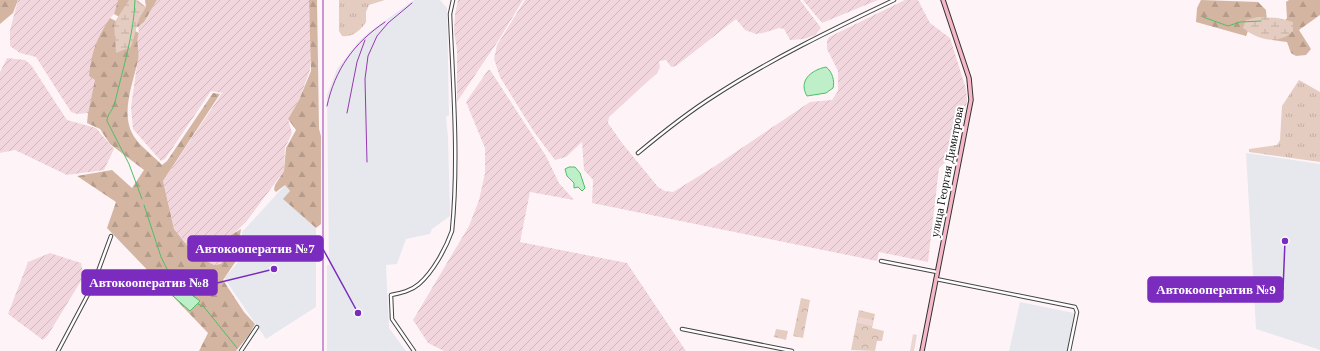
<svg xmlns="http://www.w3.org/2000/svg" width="1320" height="351" viewBox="0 0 1320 351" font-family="'Times New Roman',serif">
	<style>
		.industrial { fill: #e6e8ed }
		.farmland { fill: url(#farmland-furrows) }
		.grass { fill: url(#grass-tufts) }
		.forest { fill: url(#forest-firs); fill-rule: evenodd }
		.wetland { fill: url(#wetland-marsh) }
		.park { fill: url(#park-crowns) }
		.pitch { fill: #edd6d2 }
		.water { fill: #beefc8; stroke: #4ebe67 }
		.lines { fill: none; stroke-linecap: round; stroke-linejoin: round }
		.stream { stroke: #4ebe67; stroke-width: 1 }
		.street-casing { stroke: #434343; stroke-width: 4.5 }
		.secondary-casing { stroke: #323232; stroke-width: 5.5 }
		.street { stroke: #fff; stroke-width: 2.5 }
		.secondary { stroke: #f6b7c9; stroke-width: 3.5 }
		.rail { stroke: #9538b0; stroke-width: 1 }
		.labels { text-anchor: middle; stroke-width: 4; stroke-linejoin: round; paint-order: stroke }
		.street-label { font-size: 12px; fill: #101010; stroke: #fff }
		.leader { fill: none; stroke: #7b2cbf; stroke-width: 1.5 }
		.callout-dot { fill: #7b2cbf; stroke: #fff; stroke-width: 1.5 }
		.callout { fill: #7b2cbf; stroke: #7b2cbf; stroke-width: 1.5 }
		.callout-label { font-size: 13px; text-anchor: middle; font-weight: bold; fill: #fff }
	</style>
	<defs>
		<pattern id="farmland-furrows" width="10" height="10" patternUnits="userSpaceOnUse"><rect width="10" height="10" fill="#f2d6dd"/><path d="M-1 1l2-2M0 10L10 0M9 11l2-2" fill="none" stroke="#ceb7bd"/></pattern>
		<pattern id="grass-tufts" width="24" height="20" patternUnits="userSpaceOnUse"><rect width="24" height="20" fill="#e5ccc1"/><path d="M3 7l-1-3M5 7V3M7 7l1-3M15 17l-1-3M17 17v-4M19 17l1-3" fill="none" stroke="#c3aea5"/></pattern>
		<pattern id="forest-firs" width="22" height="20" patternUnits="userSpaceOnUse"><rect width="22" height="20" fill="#d4b5a2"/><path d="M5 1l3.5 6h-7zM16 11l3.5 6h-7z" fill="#b59b8a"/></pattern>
		<pattern id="wetland-marsh" width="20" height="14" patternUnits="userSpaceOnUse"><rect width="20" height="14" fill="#e5ccc1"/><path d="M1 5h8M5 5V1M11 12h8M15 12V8" fill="none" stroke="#c3aea5"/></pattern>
		<pattern id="park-crowns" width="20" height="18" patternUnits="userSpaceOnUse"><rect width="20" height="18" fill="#e5ccc1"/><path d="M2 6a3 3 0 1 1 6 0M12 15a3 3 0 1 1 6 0" fill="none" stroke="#c3aea5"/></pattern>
	</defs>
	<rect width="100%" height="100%" fill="#fef4f8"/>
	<path class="industrial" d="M414,0H440L447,8L449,115L446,117L448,137L450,216L432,229L430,234L406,239L397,264L386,265L389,328L406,351H327V265H329L327,95L337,69L358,42L369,32Z
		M1246,153L1320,164V350L1256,329Z
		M285,185L290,191L284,199L316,228V307L266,339L224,278L240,260L242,232Z
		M1020,302L1074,313L1067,351H1009Z"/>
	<path class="farmland" d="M18,0H118L114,14L110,18L88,113L77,114L71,112L36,57L20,53L10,46V30Z
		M157,0H309L311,52L310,70L299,100L288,119L292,133L285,148L284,171L246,222L232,235L226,257L221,264L214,265L196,255L174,229L163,181L222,93L211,91L165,159L161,161L133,129L131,107L138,58L136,41L139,33L138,27L144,22Z
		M458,0H523L500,38L457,102V50L454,31L455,14Z
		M525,0H800L821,28L815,35L804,39L790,40L784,29L779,28L763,33L756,34L745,30L736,19L676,66L671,67L666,60L659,61L660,68L657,73L609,117L608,123L622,143L658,187L665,191L673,192L712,168L810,102L832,100L838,91V71L827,49V41L829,37L905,0H918L930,23L950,38L966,89L967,101L962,127L954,154L939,168L928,262L879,252L877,261L592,203L593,180L584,170L582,142L566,157L555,160L534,132L500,77L494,59L497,45Z
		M803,0H878L822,23Z
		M7,58L25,60L31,65L67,120L96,128L114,149L104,170L67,175L15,150L0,153V72Z
		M488,70H490L546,156L559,183L574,200L530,192L520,242L627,263L686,351H444L428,343L413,320L469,226L479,200L485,173V148L466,102Z
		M50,253L81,263L84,276L48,335L43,340L8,314L28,262Z"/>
	<path class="grass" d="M339,0H385L369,5L366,12V22C361,30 352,38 342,36L339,31Z
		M1299,80L1320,92V162L1249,152V149L1277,145L1280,140L1282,106Z"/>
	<path class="forest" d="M0,0H18L13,13L0,24Z
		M118,0H137L146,7L145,0H157L144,22L138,27L114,14Z
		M309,0H317L319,129L321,136V224L316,228L283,199L290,191L285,185L276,192L274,190L275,185L284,171L286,148L296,130L288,119L299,100L311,71Z
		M1201,0L1258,2L1266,10L1267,22L1249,28L1246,36L1196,22L1197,8Z
		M1289,0H1320V15L1299,30L1311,49L1306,55L1296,56L1291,53L1287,42L1272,40L1275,31L1287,18L1286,2Z
		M110,18L139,33C135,43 140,50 138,60C133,84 119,116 135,138C142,148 154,156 162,165L167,161L213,93L220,94L163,181L174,229L195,255L214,265L221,264L226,257L231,235L241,229L236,261L223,280L244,312L255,324L249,335L236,351H199L208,333L107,228L116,202L77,176L112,170L132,188L144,170L110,144L100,129L87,123L88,113L95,80L89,76C91,52 97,38 110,18ZM170,272L189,293L195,298L197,304L190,310L173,296L162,278Z"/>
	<path class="wetland" d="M129,0H137L138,3L146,7L139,19L131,47L116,53L114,23Z
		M1258,17L1278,18L1293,22V31C1290,34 1286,37 1282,38C1269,43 1252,36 1243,28L1246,20Z"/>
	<path class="park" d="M801,298L810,300L803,338L793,336Z
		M859,310L875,314L872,328L884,331L882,341H877L875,351L851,350Z
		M776,329L788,331L786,340L774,337Z"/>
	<path class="pitch" d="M858,317L873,320L872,326L857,323Z
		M913,334L917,335L914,351H910Z"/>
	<path class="water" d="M826,67C832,71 835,81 833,88L826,93L807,96C798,81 811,70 826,67Z
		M569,167H575L580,173L585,188L582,191L578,187L574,188V183L567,176L565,169Z
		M170,272L189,293L200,301L190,311L173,296L161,278L165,274Z"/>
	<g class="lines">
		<path class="stream" d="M135,0C134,34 123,68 115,102C114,109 107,114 107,121L129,164L142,199
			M1203,17L1228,26L1240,22L1261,21
			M144,205L161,257L169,273
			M198,304L204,307L237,348"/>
		<defs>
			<path id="street" d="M638,153C662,133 687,113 714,96C771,59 833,29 894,0
				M881,261L937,272
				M936,279L1075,307L1077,312L1069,351
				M682,329L792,351
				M58,351L93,285L111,236
				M241,351L257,327
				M414,351L392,319L391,295C401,293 411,291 419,284C433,272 446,248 452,231C459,159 453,86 450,14L453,0"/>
			<path id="secondary" d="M922,351L971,100L969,78L943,0"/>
		</defs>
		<use href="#street" class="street-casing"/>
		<use href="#secondary" class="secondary-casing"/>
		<use href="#street" class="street"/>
		<use href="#secondary" class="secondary"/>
		<path class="rail" d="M323,0V351
			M327,106C335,69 354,43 385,22
			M347,113L357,62L365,40
			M367,162L365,79L368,56L377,36L388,23L412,3"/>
	</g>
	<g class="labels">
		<g class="street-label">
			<text transform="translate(947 172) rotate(-79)" y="4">улица Георгия Димитрова</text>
		</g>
	</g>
	<path class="leader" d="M358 313L323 249M274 269L217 283M1285 241L1283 290"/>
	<g class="callout-dot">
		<circle cx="358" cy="313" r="4"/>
		<circle cx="274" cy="269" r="4"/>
		<circle cx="1285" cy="241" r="4"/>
	</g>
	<g class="callout">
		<rect x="188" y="236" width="135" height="25" rx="4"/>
		<rect x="82" y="270" width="135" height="25" rx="4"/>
		<rect x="1148" y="277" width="135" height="25" rx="4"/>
	</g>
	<g class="callout-label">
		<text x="255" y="253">Автокооператив №7</text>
		<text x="149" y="287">Автокооператив №8</text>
		<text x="1216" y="294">Автокооператив №9</text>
	</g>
</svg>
